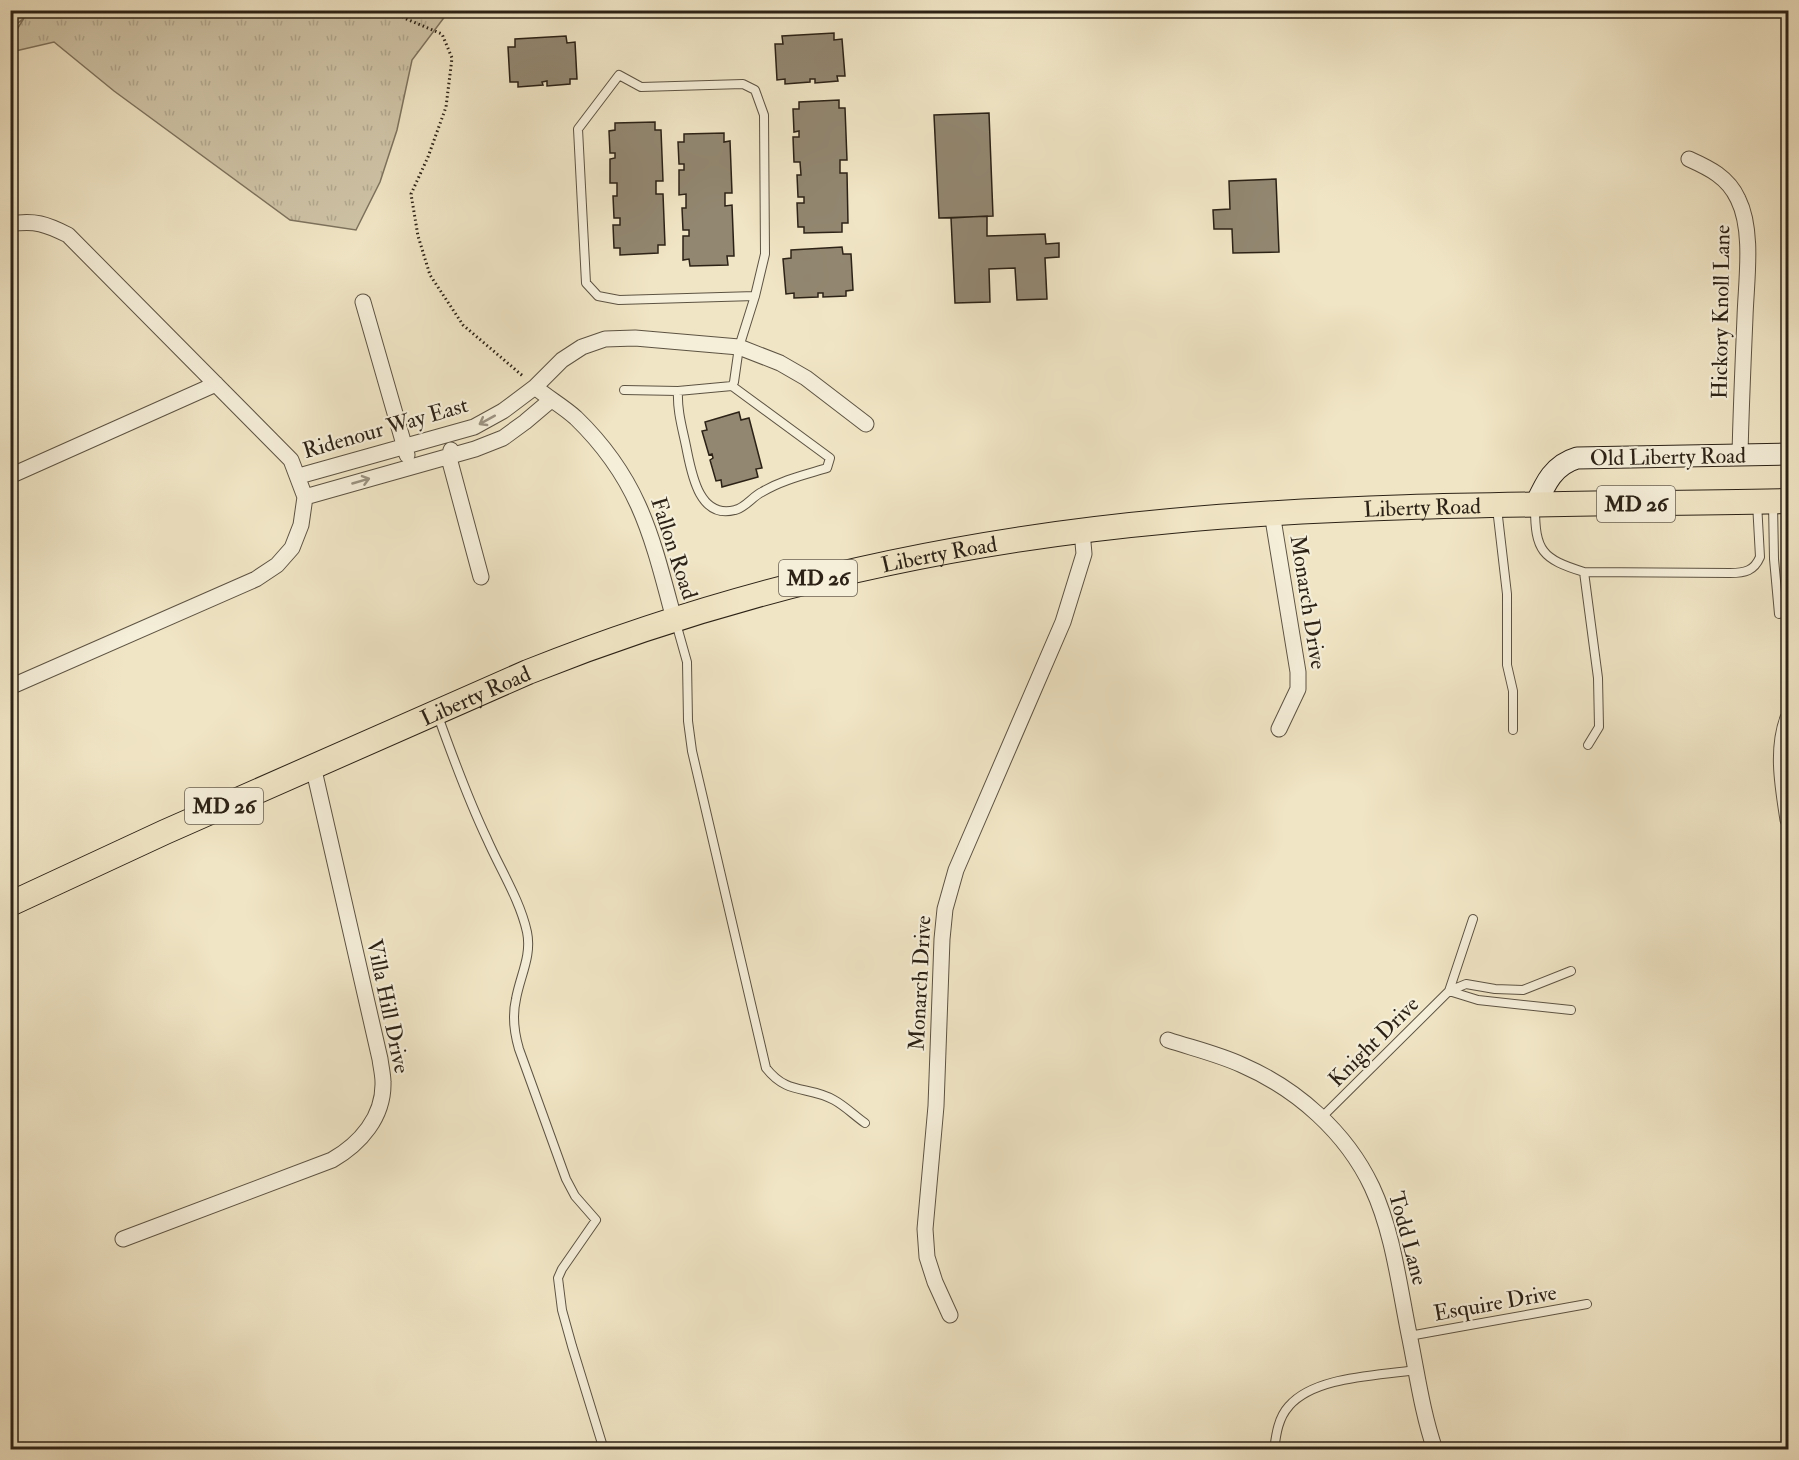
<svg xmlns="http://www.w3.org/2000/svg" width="1799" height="1460" viewBox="0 0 1799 1460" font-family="'IM FELL Double Pica',serif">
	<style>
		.grass { fill: url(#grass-tufts); stroke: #7e735e; stroke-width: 1.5 }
		.building { fill: #928771; stroke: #2c2216; stroke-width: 1.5 }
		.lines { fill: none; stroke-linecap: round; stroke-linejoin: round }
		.lane-casing { stroke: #5d5342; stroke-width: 10 }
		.street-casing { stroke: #5d5342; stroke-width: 17 }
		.secondary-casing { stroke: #2c2216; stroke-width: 23 }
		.primary-casing { stroke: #2c2216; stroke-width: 26 }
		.path { stroke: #2c2216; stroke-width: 3; stroke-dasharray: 1.5 3; stroke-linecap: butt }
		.lane { stroke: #f5eed9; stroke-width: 8 }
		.street { stroke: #f5eed9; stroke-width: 15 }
		.secondary { stroke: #f5eed9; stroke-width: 21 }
		.primary { stroke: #f0e5c5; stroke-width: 24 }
		.oneway { stroke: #9b9281 }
		.labels { text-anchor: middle; stroke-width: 4.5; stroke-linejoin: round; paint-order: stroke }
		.shield { fill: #f5eed9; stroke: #685f50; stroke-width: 1.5 }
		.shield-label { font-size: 21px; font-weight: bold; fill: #2c2216 }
		.street-label { font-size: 22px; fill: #2c2216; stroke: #f5eed9 }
	</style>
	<defs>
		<pattern id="grass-tufts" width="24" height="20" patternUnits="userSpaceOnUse" patternTransform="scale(1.5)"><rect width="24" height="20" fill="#cfc4a7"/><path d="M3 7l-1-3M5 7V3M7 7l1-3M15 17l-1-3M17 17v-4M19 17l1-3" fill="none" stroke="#b2a88f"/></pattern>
	</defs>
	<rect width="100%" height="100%" fill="#f0e5c5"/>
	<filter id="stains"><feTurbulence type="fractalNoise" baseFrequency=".00333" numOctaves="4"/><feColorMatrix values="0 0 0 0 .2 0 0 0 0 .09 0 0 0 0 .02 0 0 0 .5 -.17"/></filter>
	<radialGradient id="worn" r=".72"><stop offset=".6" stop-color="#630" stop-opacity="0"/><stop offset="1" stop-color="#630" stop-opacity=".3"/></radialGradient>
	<path class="grass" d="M11,10H327L353,13L368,10L449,11L412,60L397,130L380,182L356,230L290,220L114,91L54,42L11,52V39L24,18L11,29Z"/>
	<path class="building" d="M834,33V40L842,39L845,76H837L838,81L815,83V79H810V82L785,84V79L777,80L775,44H783L782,36Z
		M566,36L567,43L575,42L577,79H570V84L547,86V81L542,82L543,85L518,87V82H510L508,47H515V39Z
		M839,100V108H845L847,160H840V173H847L848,223H842V232L804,233V227H798L797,203H804V197H798L797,175H801L800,162H794L793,137H799V131L794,132L793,109H799V102Z
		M989,113L993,216L939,218L934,115Z
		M655,122V130H661L663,181H656V194H663L665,245H658V253L620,255V248H614L613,225H620V218H614L613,196H617V183H610V159L615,158V153H610L609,131L615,130V123Z
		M724,133V142L730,141L732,193H725V206L732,205L734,256H727L728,265L690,266L689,259L683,260V236H689V230H683L682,208H686V194L679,195V170H684V164H679L678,142H684V134Z
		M1276,179L1279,252L1233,253L1232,229H1214L1213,210L1230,209L1229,181Z
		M987,216V236L1045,234L1046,244L1059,243V257L1045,258L1047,299L1017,300L1015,268L989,269L990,302L955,303L951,218Z
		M842,247L843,254H851L853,290L846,291V296L823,297V293H818V297L794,298V293L786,294L783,259L791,258V250Z
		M739,412L741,420L749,418L762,468L756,469L758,477L722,487L721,480L716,481L710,460L713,458L712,454L709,455L702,431L707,430L705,422Z"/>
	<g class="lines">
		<defs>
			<path id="lane" d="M732,386L734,382L739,347L755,296L765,254L764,115L755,90L743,84L641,87L619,75L578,129L586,283L598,296L619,300L755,296
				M624,390L678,391L732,386L830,458L827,468C804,475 782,480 762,492C753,496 745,508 735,510C698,520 691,470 686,446C682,427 677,410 678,391
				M1773,503L1774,559L1779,614
				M1535,507C1535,551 1542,559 1584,572L1598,678L1599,727L1588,745
				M1497,508L1507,594V665L1513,691V730
				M1584,572L1730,573C1745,573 1754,571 1760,557L1757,503
				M676,623L687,662L688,721L692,751L766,1068C788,1096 807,1085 834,1100C845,1106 855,1116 865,1123
				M438,716C453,758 468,799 487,839C500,869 520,900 527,932C532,956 520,976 516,999C512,1016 514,1032 519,1049L566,1179L575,1196L596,1220L562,1269L558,1278L562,1310L572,1346L604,1450
				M1449,991L1478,1000L1571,1010
				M1449,991L1473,919
				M1322,1117L1449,991L1466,984L1495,989L1523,990L1571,971
				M1409,1336L1587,1304
				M1274,1450C1276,1435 1278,1418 1289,1406C1315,1376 1378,1376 1415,1370"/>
			<path id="street" d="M1689,159C1709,168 1728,177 1738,199C1754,231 1746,282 1745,317C1743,363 1741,409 1740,455
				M10,224C35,220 46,224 68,235L291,460L305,497L301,525L292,548L277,565L256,579L10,687
				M363,302L407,455
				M535,387C548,398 564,407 576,418C640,480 652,537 674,619
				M451,450L449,458L481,577
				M10,476L216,384
				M299,476L474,427L503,411L535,387L562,360L582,347L605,339L635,338L739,347L780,363L806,378L866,424
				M305,497L475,449L503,438L525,422L551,400
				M1272,513L1298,672V689L1279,729
				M1788,718C1776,750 1783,787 1788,820
				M1168,1040C1192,1048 1218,1054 1242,1065C1297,1089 1346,1132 1372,1187C1393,1232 1399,1285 1409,1334C1417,1373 1422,1412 1435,1450
				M123,1239L332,1160C360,1144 384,1117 383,1082C383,1075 381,1067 380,1059L313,766
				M950,1315L935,1282L927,1257L925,1229L936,1106L942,939L945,909L956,870L1063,622L1084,554L1082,531"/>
			<path id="secondary" d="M1535,506C1545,484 1553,465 1577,458L1788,454"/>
			<g id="primary">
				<path id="s1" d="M10,904L165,832L528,672C733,590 950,541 1171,521C1376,502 1583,505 1788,501"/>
			</g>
		</defs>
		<use href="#lane" class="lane-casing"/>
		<use href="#street" class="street-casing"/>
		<use href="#secondary" class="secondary-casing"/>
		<use href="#primary" class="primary-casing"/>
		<path class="path" d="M396,10L404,18L442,34L452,58L446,107L428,157L411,194L418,236L430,275L463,325L524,377"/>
		<use href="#lane" class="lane"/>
		<use href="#street" class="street"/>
		<use href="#secondary" class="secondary"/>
		<use href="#primary" class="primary"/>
	</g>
	<defs><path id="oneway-shaft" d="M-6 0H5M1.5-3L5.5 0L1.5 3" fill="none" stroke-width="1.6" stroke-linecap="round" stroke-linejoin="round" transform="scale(1.5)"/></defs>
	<g class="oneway">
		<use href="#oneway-shaft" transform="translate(487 420) rotate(151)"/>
		<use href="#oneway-shaft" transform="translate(361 481) rotate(-16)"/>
	</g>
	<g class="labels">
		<g class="shield">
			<rect x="1597" y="486" width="78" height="36" rx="4.5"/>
			<rect x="779" y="560" width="78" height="36" rx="4.5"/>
			<rect x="185" y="788" width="78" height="36" rx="4.5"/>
		</g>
		<g class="shield-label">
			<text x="1636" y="511">MD 26</text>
			<text x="818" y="585">MD 26</text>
			<text x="224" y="813">MD 26</text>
		</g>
		<g class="street-label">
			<text transform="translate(1720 312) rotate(-89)" y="8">Hickory Knoll Lane</text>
			<text transform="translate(385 427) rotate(-16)" y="8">Ridenour Way East</text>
			<text transform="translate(1668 456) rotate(-1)" y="8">Old Liberty Road</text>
			<text dy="8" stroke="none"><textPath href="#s1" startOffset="1482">Liberty Road</textPath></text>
			<text transform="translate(675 548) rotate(72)" y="8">Fallon Road</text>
			<text dy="8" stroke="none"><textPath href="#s1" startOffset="996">Liberty Road</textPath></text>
			<text transform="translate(1309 602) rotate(81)" y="8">Monarch Drive</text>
			<text dy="8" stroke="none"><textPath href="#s1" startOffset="510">Liberty Road</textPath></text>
			<text transform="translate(919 983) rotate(-87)" y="8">Monarch Drive</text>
			<text transform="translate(389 1006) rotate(78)" y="8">Villa Hill Drive</text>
			<text transform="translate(1373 1041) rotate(-45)" y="8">Knight Drive</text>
			<text transform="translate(1409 1238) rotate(75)" y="8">Todd Lane</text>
			<text transform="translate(1495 1302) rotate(-10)" y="8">Esquire Drive</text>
		</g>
	</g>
	<rect width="1799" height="1460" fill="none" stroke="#f0e5c5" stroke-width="36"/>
	<rect x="12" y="12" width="1775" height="1436" fill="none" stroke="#2c2216" stroke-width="3"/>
	<rect x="18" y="18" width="1763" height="1424" fill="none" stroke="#2c2216" stroke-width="1.5"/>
	<rect width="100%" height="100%" filter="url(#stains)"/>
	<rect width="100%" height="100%" fill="url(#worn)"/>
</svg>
